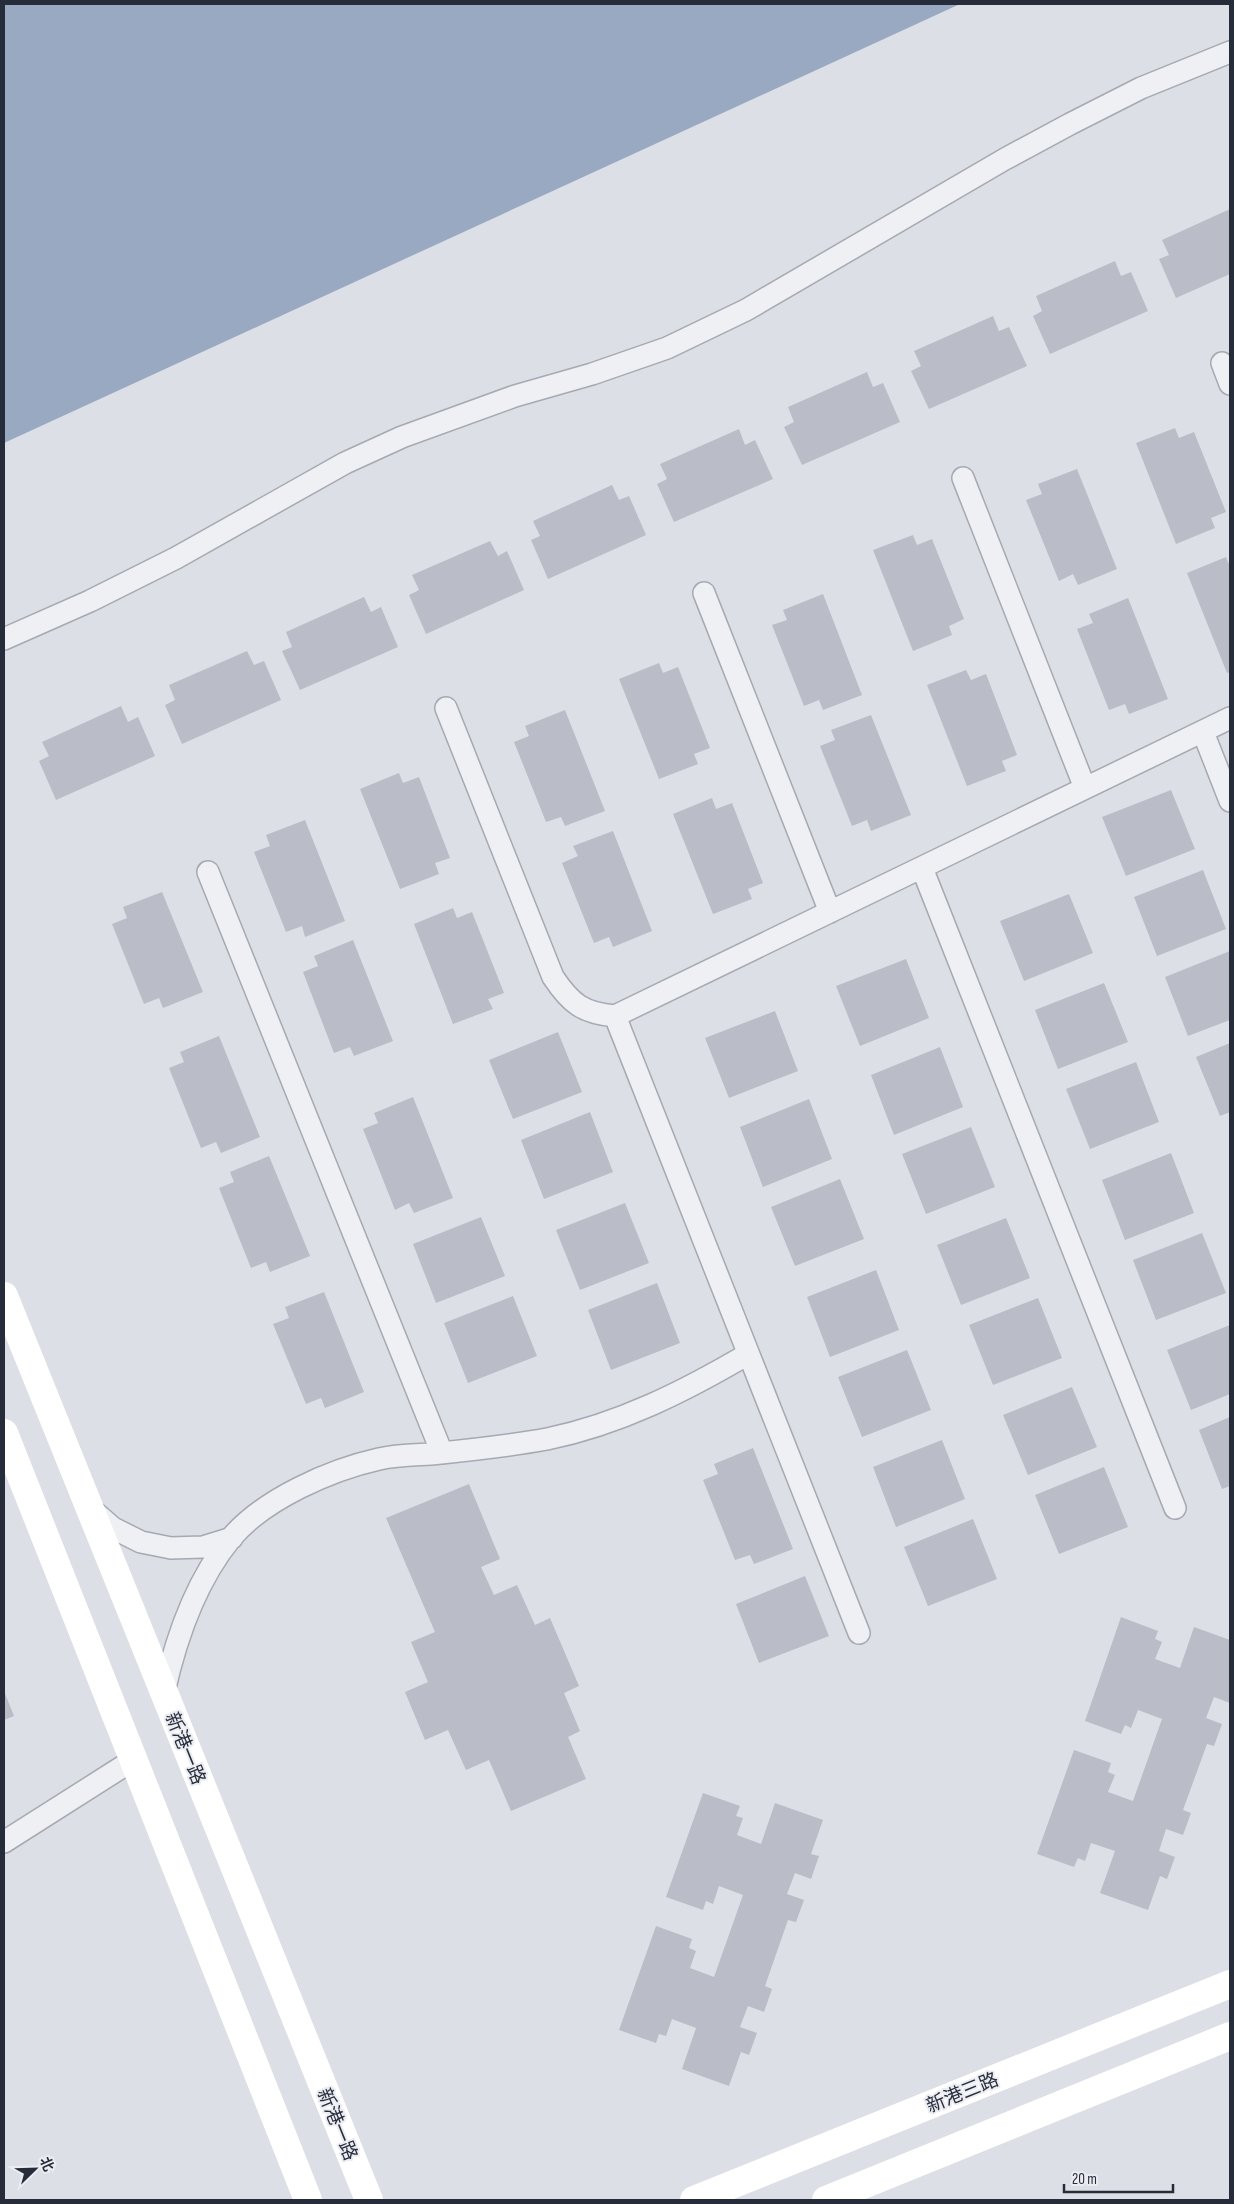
<svg xmlns="http://www.w3.org/2000/svg" width="1234" height="2204" viewBox="0 0 1234 2204" font-family="'Sofia Sans Condensed','Noto Sans SC',sans-serif">
	<style>
		.water { fill: #9aa9c2 }
		.building { fill: #babdc7 }
		.lines { fill: none; stroke-linecap: round; stroke-linejoin: round }
		.lane-casing { stroke: #a6a9b2; stroke-width: 24 }
		.lane { stroke: #eef0f4; stroke-width: 21 }
		.secondary { stroke: #fff; stroke-width: 28 }
		.labels { text-anchor: middle; stroke-width: 4; stroke-linejoin: round; paint-order: stroke }
		.street-label { font-size: 19px; fill: #272c3a; stroke: #ebedf3 }
	</style>
	<rect width="100%" height="100%" fill="#dcdfe5"/>
	<path class="water" d="M4,4H960L4,443Z"/>
	<path class="building" d="M1230,209V274L1176,298L1159,259L1169,255L1162,240Z
		M1115,261L1121,276L1131,272L1148,311L1050,354L1033,316L1042,311L1036,296Z
		M993,316L999,331L1009,327L1027,366L929,409L911,371L921,366L914,351Z
		M867,372L873,387L883,383L900,422L802,465L784,427L794,422L788,407Z
		M1175,428L1179,438L1194,432L1226,512L1211,518L1215,528L1176,544L1136,443Z
		M739,429L745,445L755,440L773,479L674,522L657,484L667,479L660,464Z
		M1077,469L1117,569L1078,585L1073,574L1059,581L1026,500L1042,494L1038,484Z
		M612,485L619,500L629,496L646,535L548,579L531,540L540,536L533,521Z
		M913,535L917,545L932,539L964,619L949,626L952,635L913,651L873,550Z
		M490,541L498,556L507,551L524,590L426,634L409,595L419,590L412,575Z
		M1226,557L1230,567V672L1227,673L1187,573Z
		M823,594L862,695L823,710L819,700L804,706L772,625L787,620L783,610Z
		M364,597L371,612L381,607L398,647L300,690L282,651L292,647L286,632Z
		M1128,598L1168,699L1129,714L1125,704L1109,710L1077,629L1093,623L1089,614Z
		M247,651L254,665L264,661L281,700L182,744L165,705L175,700L169,685Z
		M659,663L663,673L678,667L710,748L694,754L698,764L659,779L619,679Z
		M966,670L971,680L986,674L1017,755L1002,761L1006,771L967,786L927,685Z
		M121,706L128,722L138,717L155,756L56,800L39,761L49,756L42,742Z
		M565,710L605,811L565,826L561,817L546,822L514,742L529,736L525,726Z
		M871,715L911,815L871,831L867,820L852,826L820,746L835,740L831,730Z
		M399,773L403,783L419,777L450,858L435,863L439,874L400,889L360,789Z
		M1171,790L1195,849L1126,876L1102,817Z
		M712,798L716,809L732,803L763,883L748,889L752,899L713,914L673,814Z
		M305,820L345,921L305,937L302,926L286,932L254,852L270,846L266,835Z
		M613,831L652,931L613,947L609,937L594,943L562,863L578,856L573,846Z
		M1203,870L1226,929L1157,956L1134,897Z
		M162,892L203,992L163,1008L159,998L144,1004L112,924L127,918L123,907Z
		M1069,894L1093,953L1024,981L1000,921Z
		M453,908L457,918L472,912L504,993L488,999L493,1009L453,1024L414,924Z
		M353,940L393,1041L354,1056L350,1047L334,1053L303,972L318,966L314,956Z
		M1230,951V1020L1188,1036L1165,977Z
		M906,959L929,1018L860,1046L836,986Z
		M1104,983L1128,1042L1058,1069L1035,1010Z
		M775,1011L798,1071L729,1098L705,1038Z
		M558,1032L582,1092L513,1119L489,1060Z
		M219,1036L260,1137L221,1153L216,1142L201,1148L169,1068L184,1062L180,1052Z
		M1230,1043V1112L1220,1116L1196,1057Z
		M940,1047L963,1107L894,1135L871,1075Z
		M1136,1062L1159,1122L1090,1149L1066,1089Z
		M413,1097L453,1198L414,1213L409,1203L395,1210L363,1129L378,1123L374,1113Z
		M809,1099L832,1159L763,1187L740,1127Z
		M590,1112L613,1172L544,1199L521,1140Z
		M971,1127L995,1187L926,1214L902,1154Z
		M1171,1153L1194,1213L1125,1240L1102,1180Z
		M269,1156L310,1256L270,1272L266,1262L251,1268L219,1188L234,1182L230,1172Z
		M840,1179L864,1239L795,1266L771,1207Z
		M625,1203L649,1263L580,1290L556,1230Z
		M481,1217L505,1276L436,1303L413,1244Z
		M1006,1218L1030,1278L961,1305L937,1245Z
		M1202,1233L1226,1293L1156,1320L1133,1260Z
		M876,1270L899,1330L830,1357L807,1297Z
		M657,1283L680,1343L611,1370L588,1310Z
		M324,1292L364,1392L325,1408L321,1398L306,1404L273,1324L289,1318L285,1307Z
		M513,1296L537,1356L468,1383L444,1323Z
		M1038,1298L1062,1358L993,1385L969,1325Z
		M1230,1325V1394L1191,1410L1167,1350Z
		M907,1350L931,1410L862,1437L838,1377Z
		M1072,1387L1097,1447L1028,1475L1003,1415Z
		M1230,1417V1486L1222,1489L1199,1430Z
		M942,1440L965,1499L896,1527L873,1467Z
		M753,1448L793,1549L754,1564L750,1555L735,1560L703,1480L718,1474L714,1464Z
		M1104,1467L1128,1527L1059,1554L1035,1495Z
		M469,1484L500,1559L481,1567L494,1595L517,1585L535,1625L550,1618L579,1686L564,1693L580,1731L568,1737L586,1779L511,1811L489,1760L466,1770L448,1730L425,1740L405,1692L428,1682L411,1642L435,1632L386,1518Z
		M973,1519L997,1579L928,1606L904,1547Z
		M805,1576L829,1636L759,1663L736,1604Z
		M1121,1617L1158,1631L1155,1639L1162,1642L1155,1659L1180,1668L1194,1627L1230,1640V1703L1214,1697L1206,1718L1222,1724L1214,1746L1207,1744L1183,1810L1191,1813L1183,1835L1166,1829L1159,1851L1175,1857L1167,1879L1160,1876L1148,1910L1100,1893L1115,1851L1091,1843L1085,1861L1078,1858L1074,1867L1037,1854L1074,1750L1111,1763L1108,1772L1115,1775L1108,1792L1133,1801L1162,1719L1138,1710L1131,1728L1125,1725L1121,1734L1085,1721Z
		M4,1691L14,1716L4,1720Z
		M703,1793L740,1806L736,1816L743,1818L737,1835L761,1844L775,1803L823,1820L811,1854L819,1856L811,1879L795,1873L787,1894L804,1900L796,1922L788,1920L765,1986L772,1989L764,2012L748,2006L740,2027L757,2033L749,2055L741,2052L729,2086L682,2069L696,2028L672,2019L666,2036L659,2034L656,2043L619,2030L656,1926L692,1939L689,1948L696,1951L690,1968L714,1977L743,1895L719,1886L713,1904L706,1901L703,1910L666,1897Z"/>
	<g class="lines">
		<defs>
			<path id="lane" d="M1222,363L1230,384
				M963,478L1085,788
				M704,593L830,912
				M4,639L90,601L176,558L345,463L402,437L515,396L592,374L667,348L746,310L1005,159L1070,124L1141,88L1230,52
				M446,708L553,977C571,1004 583,1013 615,1016
				M1203,732L1230,801
				M922,868L1175,1508
				M208,872L442,1453
				M90,1508L113,1528L141,1542L171,1548L203,1547L232,1538
				M859,1633L615,1016L1230,718
				M164,1692C176,1638 195,1582 231,1538C264,1499 330,1470 379,1459C396,1455 414,1455 431,1454C470,1450 509,1446 547,1439C620,1424 685,1391 748,1354
				M4,1842L133,1760"/>
		</defs>
		<use href="#lane" class="lane-casing"/>
		<use href="#lane" class="lane"/>
		<path class="secondary" d="M4,1296L369,2200
			M4,1433L308,2200
			M694,2200L1230,1984
			M826,2200L1230,2036"/>
	</g>
	<g class="labels">
		<g class="street-label">
			<text transform="translate(186 1748) rotate(68)" y="7">新港一路</text>
			<text transform="translate(962 2092) rotate(-22)" y="7">新港三路</text>
			<text transform="translate(338 2124) rotate(68)" y="7">新港一路</text>
		</g>
	</g>
	<rect width="1234" height="2204" fill="none" stroke="#272c3a" stroke-width="10"/>
	<g transform="translate(35 2169) rotate(67)" stroke="#ebedf3" stroke-width="4" paint-order="stroke">
	<path d="M0-4L9 19L0 12L-9 19Z" fill="#272c3a"/>
	<text y="-8" font-size="14" font-weight="bold" text-anchor="middle" fill="#272c3a">北</text>
	</g>
	<path d="M1064 2184v8h109v-8" fill="none" stroke="#272c3a" stroke-width="2.5"/>
	<text x="1072" y="2184" font-size="15" fill="#272c3a" stroke="#ebedf3" stroke-width="4" paint-order="stroke">20 m</text>
</svg>
